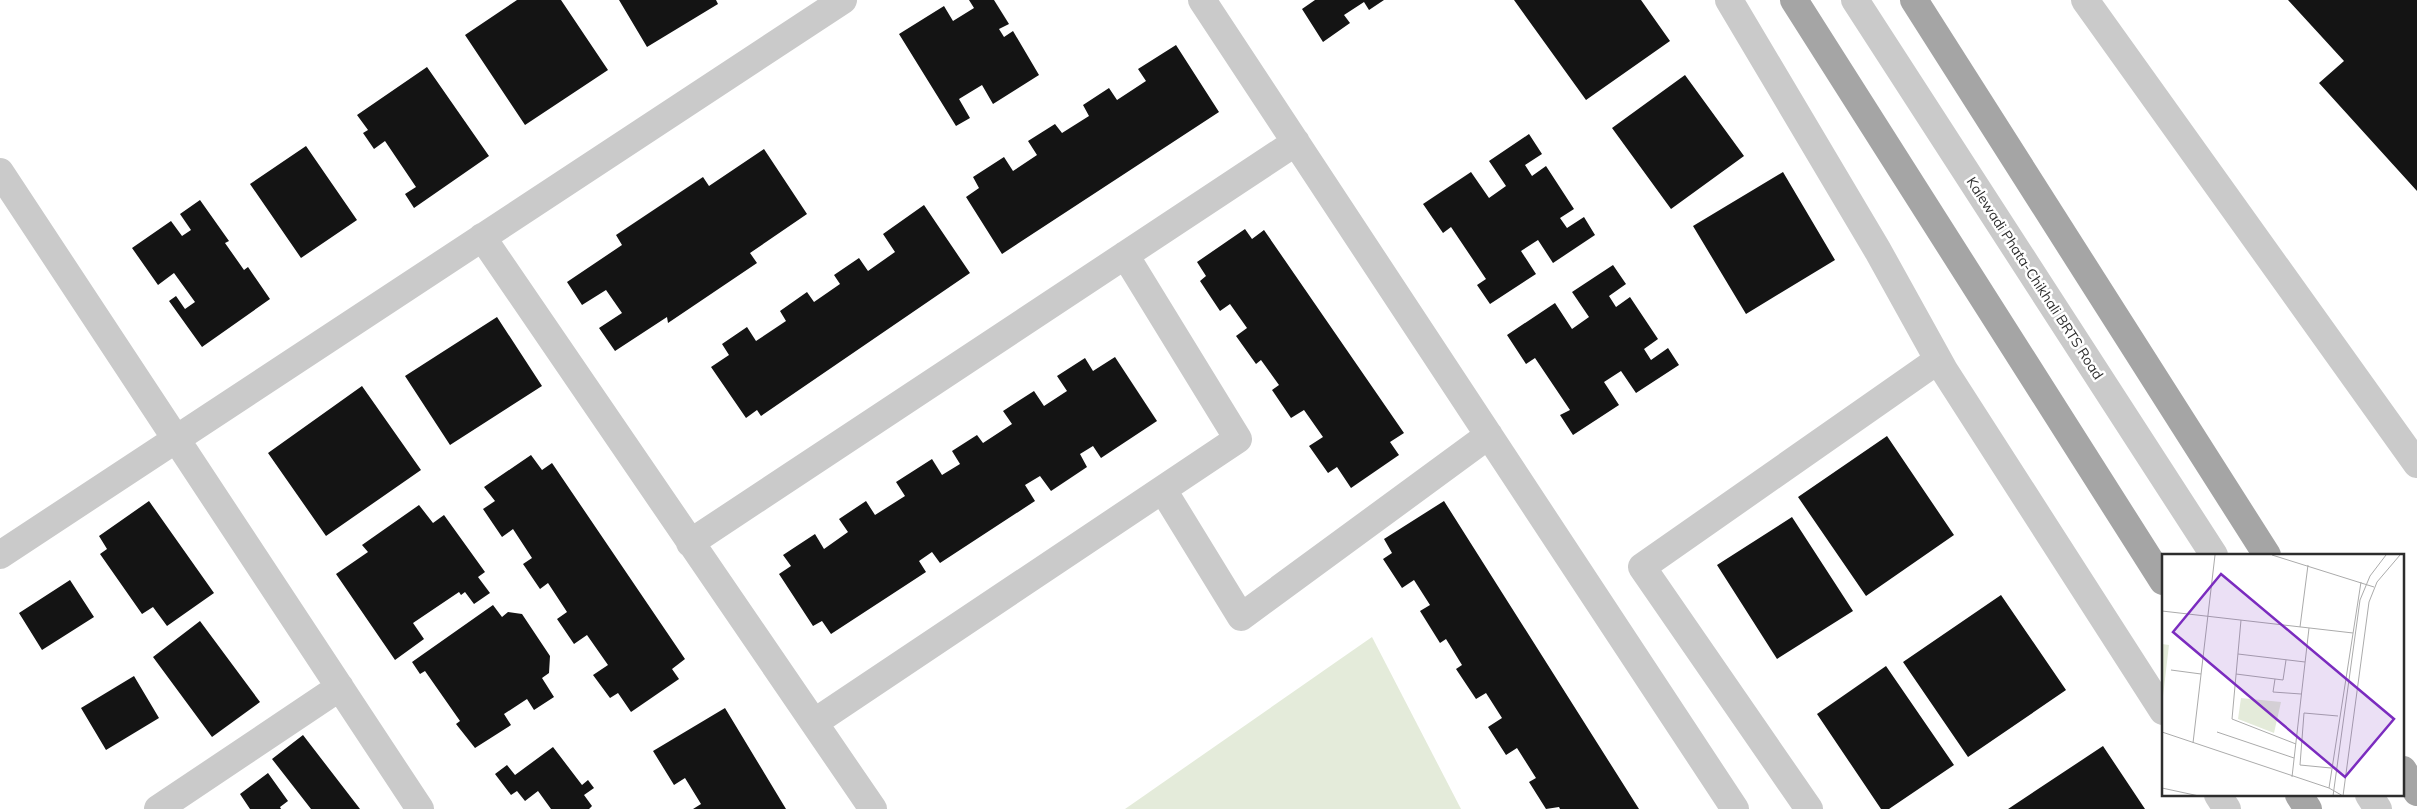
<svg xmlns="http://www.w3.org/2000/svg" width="2417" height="809" viewBox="0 0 2417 809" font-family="Mulish,sans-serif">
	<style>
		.green { fill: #e4ebda }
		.building { fill: #141414 }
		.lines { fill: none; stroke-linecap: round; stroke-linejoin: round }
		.minor { stroke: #cacaca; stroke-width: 28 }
		.major { stroke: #a5a5a5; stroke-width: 28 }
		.labels { text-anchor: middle; stroke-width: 5; stroke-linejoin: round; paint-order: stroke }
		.street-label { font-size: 14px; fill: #2d2d2d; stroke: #fff }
		.inset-road { fill: none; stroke: #ababab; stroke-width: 1 }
		.view { fill: #7b2cbf; fill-opacity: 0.15; stroke: #7b2cbf; stroke-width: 2.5 }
		.inset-edge { fill: none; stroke: #2d2d2d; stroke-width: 2.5 }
	</style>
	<rect width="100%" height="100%" fill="#fff"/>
	<path class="green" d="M1372,637L1461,809H1125Z"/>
	<path class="building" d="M517,0H561L608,70L525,125L465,35Z
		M619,0H716L718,4L647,47Z
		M969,0H994L1009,24L999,29L1004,37L1013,31L1039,75L993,104L982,85L959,99L970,118L956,126L899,34L944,6L953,21L974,8Z
		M1315,0H1384L1369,10L1364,2L1344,15L1350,23L1323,42L1302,9Z
		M1514,0H1641L1670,41L1586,100Z
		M2288,0H2417V191L2319,83L2344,61Z
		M1176,45L1219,112L1002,254L966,197L979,188L973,177L1004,157L1013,171L1037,155L1028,141L1055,124L1062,133L1089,116L1083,105L1109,88L1117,100L1146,81L1138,69Z
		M427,67L489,156L414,208L405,194L416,187L385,141L374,149L363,133L368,130L357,115Z
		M1685,75L1744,156L1671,209L1612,128Z
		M1529,134L1542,154L1525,165L1532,176L1546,166L1574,209L1560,218L1567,228L1584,217L1595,235L1553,263L1538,240L1521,251L1536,274L1490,304L1477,285L1486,279L1451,227L1443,233L1423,204L1471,172L1489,198L1506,186L1489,161Z
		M306,146L357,220L301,258L250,184Z
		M764,149L807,214L750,253L757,263L668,323L667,317L615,351L599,328L622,313L606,290L582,305L567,282L622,245L616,235L703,177L709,186Z
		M1783,172L1835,260L1746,314L1693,226Z
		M200,200L229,241L225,243L244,270L248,267L270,299L202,347L169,301L176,296L185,309L195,302L174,273L158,285L132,248L171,221L182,236L191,230L180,214Z
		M924,205L970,273L761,416L757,410L746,418L711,367L729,355L722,344L747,327L756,341L786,321L780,311L807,292L814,302L840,284L834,275L859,258L868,271L895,252L883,234Z
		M1245,229L1252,239L1264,230L1404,433L1390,442L1399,455L1351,488L1337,467L1328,473L1309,446L1323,437L1304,410L1291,418L1272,390L1279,385L1261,360L1256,364L1236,336L1247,328L1230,304L1220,311L1200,281L1206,276L1197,262Z
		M1613,265L1626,284L1609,296L1616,307L1630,297L1658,339L1644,349L1651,360L1668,348L1679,365L1636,393L1621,371L1604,382L1619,405L1573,435L1560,415L1570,410L1535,358L1526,364L1507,335L1555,303L1572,329L1589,317L1572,292Z
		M497,317L542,386L450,445L405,376Z
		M1115,357L1157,421L1101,458L1093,446L1080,454L1087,467L1051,491L1040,476L1025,485L1035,501L940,563L932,552L919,561L926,572L831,634L822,621L813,626L779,574L791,566L783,555L815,534L824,549L848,532L839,519L866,501L875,515L905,496L896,482L932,459L942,475L960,464L952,451L977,435L983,443L1012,424L1003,411L1034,391L1044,406L1067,391L1057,376L1085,358L1093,371Z
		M362,386L421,470L326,536L268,453Z
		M1887,436L1954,535L1866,596L1798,497Z
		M531,455L542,470L552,463L685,659L672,669L679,679L631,712L618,693L610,698L593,675L608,665L587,635L574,644L557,619L567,612L548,583L540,589L523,564L532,558L513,529L502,537L483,509L495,501L484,487Z
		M149,501L214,593L167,626L153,607L142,614L100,554L107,549L99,536Z
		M1444,501L1639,809H1560L1559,807L1546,809L1529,782L1536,778L1517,748L1506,755L1488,727L1502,718L1486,693L1476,699L1456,669L1462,665L1446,639L1440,643L1420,611L1430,605L1414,580L1402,588L1383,559L1392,553L1384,539Z
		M419,505L433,523L444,515L485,572L478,577L490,593L474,604L465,592L461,595L459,592L413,623L424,639L395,660L336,574L368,552L362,545Z
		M1792,517L1853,611L1777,659L1717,565Z
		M70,580L94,617L42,650L19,613Z
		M2001,595L2066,690L1968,757L1903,662Z
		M493,605L502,617L508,612L522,614L550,656L549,673L542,678L554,697L534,710L527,699L504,714L511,725L475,748L456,724L460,721L425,671L420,674L412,662Z
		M200,621L260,702L212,737L153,657Z
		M1886,666L1954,765L1889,809H1881L1817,714Z
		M134,676L159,718L106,750L81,708Z
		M725,708L786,809H693L701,804L685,778L674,785L653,751Z
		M303,735L360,809H311L272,759Z
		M2103,746L2145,809H2008Z
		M553,747L582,785L588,780L594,788L584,795L592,806L589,809H551L538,791L525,801L517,791L511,795L495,774L507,765L515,775Z
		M268,773L288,801L280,807L281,809H250L240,794Z"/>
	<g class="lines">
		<path class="minor" d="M1202,0L1735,809
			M1729,0L1878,251L1944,370L2163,711
			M1855,0L2214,555
			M2085,0L2417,464
			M0,172L420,809
			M482,237L873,809
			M1163,490L1241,617L1489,435
			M690,543L1296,142
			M0,555L843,0
			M815,722L1238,439L1125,255
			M2218,795L2227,809
			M2369,795L2378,809
			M158,809L340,687
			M1809,809L1642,567L1938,360"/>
		<path class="major" d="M1794,0L2163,581
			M1914,0L2267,555
			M2403,770L2417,792
			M2299,795L2308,809"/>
	</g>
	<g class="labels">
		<g class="street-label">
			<text transform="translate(2035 278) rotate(57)" y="5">Kalewadi Phata-Chikhali BRTS Road</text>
		</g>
	</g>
	<g transform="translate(2162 554)">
		<rect width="242" height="242" fill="#fff"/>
		<path d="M0,90L7,91L1,142H0ZM79,144L119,148L112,179L76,165Z" fill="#e4ebda"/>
		<path class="inset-road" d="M110,1L212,33M0,57L191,79M79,66L70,165L134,190M138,73L146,11M76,100L143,108M9,116L39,120M74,120L121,126L124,106M113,125L111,138L139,140M0,178L167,234L181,242M55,178L132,204M31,189L53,1M169,214L138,211L142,159L176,162M130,223L147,74M0,234L37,242M167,234L199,28M171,242L198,46L208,22L224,1M181,242L207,48L215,28L238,1"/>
		<path class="view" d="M59,20L232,165L183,223L11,78Z"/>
		<rect width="242" height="242" class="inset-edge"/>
	</g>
</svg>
